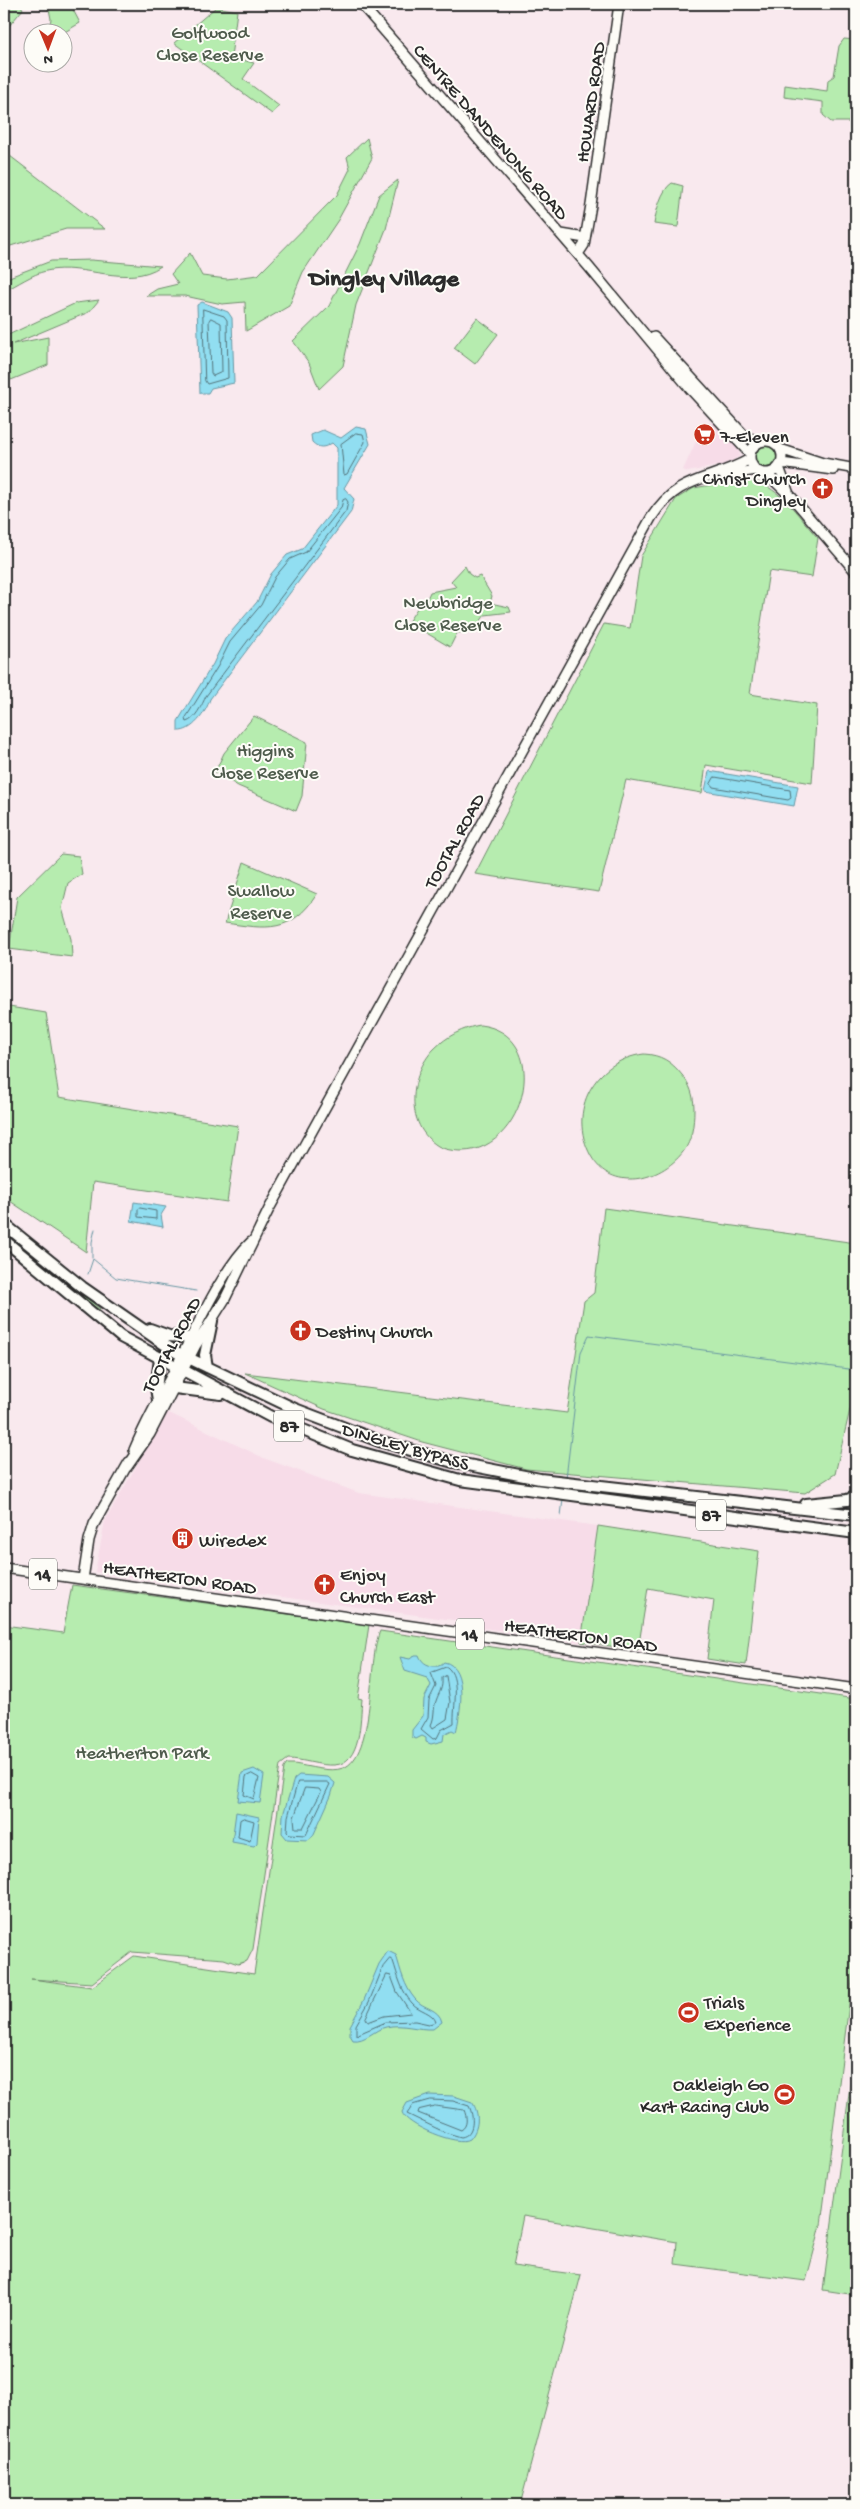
<svg xmlns="http://www.w3.org/2000/svg" width="860" height="2509" viewBox="0 0 860 2509" font-family="'Gochi Hand',sans-serif">
	<style>
		.built { fill: #f7dce8 }
		.green { fill: #b6ecaf; stroke: #708c6d }
		.water { fill: #91def1; stroke: #6896a2 }
		.lines { fill: none; stroke-linecap: round; stroke-linejoin: round }
		.shore { stroke: #54737a; stroke-width: 1 }
		.stream { stroke: #6896a2; stroke-width: 1 }
		.major-casing { stroke: #2b2b2b; stroke-width: 12 }
		.highway-casing { stroke: #2b2b2b; stroke-width: 14 }
		.major { stroke: #fdfcf7; stroke-width: 9 }
		.highway { stroke: #fdfcf7; stroke-width: 10 }
		.labels { text-anchor: middle; stroke-width: 4; stroke-linejoin: round; paint-order: stroke }
		.shield { fill: #fdfcf7; stroke: #6a6a68; stroke-width: 1 }
		.shield-label { font-size: 18px; font-weight: bold; fill: #2b2b2b }
		.park-label { font-size: 19px; fill: #4e5b4c; stroke: #fdfcf7 }
		.street-label { font-size: 19px; fill: #2b2b2b; stroke: #fdfcf7 }
		.poi-label { font-size: 19px; fill: #2b2b2b; stroke: #fdfcf7; text-anchor: start }
		.district-label { font-size: 24px; font-weight: bold; fill: #2b2b2b; stroke: #fdfcf7 }
	</style>
	<rect width="100%" height="100%" fill="#f9e9ee"/>
	<filter id="ink" filterUnits="userSpaceOnUse"><feTurbulence type="fractalNoise" baseFrequency=".02" numOctaves="2"/><feDisplacementMap in="SourceGraphic" scale="10" xChannelSelector="R" yChannelSelector="G"/><feConvolveMatrix kernelMatrix="1 2 1 2 8 2 1 2 1" color-interpolation-filters="sRGB"/></filter>
	<g filter="url(#ink)">
		<path class="built" d="M709,423H714L730,439L738,449L740,456L726,464L688,472L683,470L703,426Z
			M167,1412L266,1459L359,1493L598,1526L581,1642L476,1627V1623L95,1572L105,1521Z"/>
		<path class="green" d="M4,4H20L23,9L4,32Z
			M48,4H70L80,23L63,33L48,32L51,19Z
			M216,7L237,11L231,57L254,63L243,79L279,106L272,114L174,43Z
			M844,39L856,40V122H831L823,115V102L784,97L785,85L827,91L828,80L834,76L839,46Z
			M367,138L372,158L338,220L303,272L289,306L246,331L245,302L222,304L185,296H146L157,289L178,284L171,274L190,253L202,276L227,279L258,275L337,195L350,169L347,157Z
			M10,156L105,229H66L4,248V177Z
			M398,180L386,229L356,305L343,366L319,389L309,363L293,341L329,306L360,244L379,195Z
			M672,183L683,186L678,227L654,224C656,212 661,190 672,183Z
			M91,260L161,266C127,289 83,262 46,271C32,274 17,285 4,291V279L51,261Z
			M99,300L89,312L13,344L48,337V365L11,380L4,366V350L8,347L4,348V337L76,303Z
			M477,318L498,334L475,364L454,348Z
			M753 457a13 13 0 1 1 26 0a13 13 0 1 1-26 0Z
			M745,479C778,483 797,515 818,538L812,577L769,571L750,694L817,705L812,783L706,765L702,793L626,780L599,892L475,874L604,624L630,628L641,556L676,499L694,488Z
			M465,566L469,574L475,578L480,576L492,596L490,603L509,607L511,612L485,615L473,631L457,633L450,647L408,622L420,604L426,601L430,592L456,587L451,581Z
			M254,716L307,742L302,796L296,811L238,786L215,772L224,753Z
			M61,854L79,856L82,874L68,883L62,908L71,939L72,957L9,949L17,897Z
			M244,862L317,894C291,934 267,929 225,923Z
			M9,1007L46,1013L59,1097L238,1126L227,1202L93,1182L86,1252L4,1197V1013Z
			M480,1025C554,1034 526,1150 463,1151C455,1151 445,1150 438,1146C404,1125 409,1075 434,1049C447,1036 463,1028 480,1025Z
			M644,1054C661,1055 671,1061 682,1075C690,1084 694,1096 694,1109C694,1124 692,1141 683,1152C660,1182 611,1192 591,1156C566,1111 595,1060 644,1054Z
			M604,1208L856,1243V1384L835,1474L805,1493L526,1469L422,1442L324,1409L245,1373L567,1413L584,1301L594,1293Z
			M4,1229L100,1309L97,1312L4,1235Z
			M598,1526L759,1551L746,1665L707,1659L714,1600L648,1588L638,1650L581,1642Z
			M72,1585L369,1625L358,1698L362,1699C360,1719 362,1764 334,1765C319,1766 303,1759 288,1759L280,1765L253,1949L247,1961L238,1964L224,1959L132,1952L92,1983L31,1979L92,1987L134,1956L254,1974L284,1768L287,1764H294C308,1766 330,1773 343,1768C376,1756 367,1661 380,1631L856,1699V1949L821,2225L806,2281L675,2264L677,2242L523,2216L513,2266L581,2275L520,2505H4V1625L63,1633Z
			M856,2041V2295L823,2290Z"/>
		<path class="water" d="M202,302L228,312L232,318L234,383L211,388L208,393H200L197,305Z
			M356,427L366,429L370,444L344,488L354,499L351,512L210,699C206,713 192,732 178,731V721L213,664L225,639L257,602L271,574L287,555L302,549L337,505V448L332,443C324,448 319,449 312,442L311,435L323,430L341,438Z
			M709,771L798,786L794,806L705,791Z
			M134,1202L166,1207L161,1215L163,1227L131,1221Z
			M415,1655H419C422,1664 430,1667 439,1666L444,1662C469,1666 460,1716 456,1732L452,1730L444,1734L443,1741L431,1744L426,1742V1738L422,1736L416,1739L412,1737V1730L423,1716L424,1699L431,1685L427,1678L405,1671L400,1657L410,1659Z
			M254,1769L264,1775L260,1803L238,1801L242,1773Z
			M299,1775L328,1777L335,1783L331,1796L313,1836L308,1840L287,1839L282,1833L283,1815L294,1779Z
			M236,1812L259,1817L257,1843L254,1846L232,1842Z
			M388,1951L396,1955C401,1971 404,1986 415,1999C423,2009 439,2008 442,2022L433,2029C418,2030 402,2023 386,2027C375,2029 365,2042 353,2040L350,2035V2026L364,2000L379,1964Z
			M429,2095L454,2096L472,2102C480,2113 479,2129 470,2139C458,2147 405,2125 402,2112L407,2103Z"/>
		<g class="lines">
			<path class="shore" d="M203,309L224,316L227,320L228,378L207,384L205,381Z
				M211,318L221,323L222,372L213,376L211,373L209,321Z
				M356,433L363,434L365,442L347,474L344,475L341,444Z
				M346,499L348,502L346,511L206,696C202,705 195,720 186,722L185,719L218,666L230,642L261,605L275,577L290,559L306,552L341,508L343,500Z
				M715,777L790,790L791,798L788,800L713,787L711,784Z
				M140,1208L156,1211V1219L138,1217V1210Z
				M447,1667C461,1677 453,1708 454,1723L441,1730L437,1738L433,1739L421,1729L428,1717L429,1700L436,1686L431,1673Z
				M446,1676L450,1702L447,1719L433,1728L431,1725C435,1717 433,1709 436,1701C439,1692 443,1689 442,1678Z
				M252,1774L259,1778L254,1799L244,1795L246,1777Z
				M298,1782H327L330,1784L306,1835L290,1834L287,1831L288,1817Z
				M305,1788L319,1789L321,1792L303,1828H295L294,1818Z
				M244,1818L254,1821L250,1841L238,1837L240,1820Z
				M390,1959L393,1961C398,1976 401,1991 412,2003C419,2011 433,2012 436,2022L429,2024L415,2021L386,2022L356,2035V2025L369,2002L383,1967Z
				M387,1975L391,1976L397,1992L411,2013L384,2016L368,2022L366,2018Z
				M430,2100L453,2101L469,2106C474,2116 475,2135 461,2137L444,2132L407,2114L413,2105Z
				M435,2106L464,2110C467,2117 468,2126 461,2130L418,2113L419,2110Z"/>
			<path class="stream" d="M92,1258V1242L95,1229
				M88,1274L93,1259L116,1278L196,1291
				M566,1478L581,1352L589,1335L856,1370
				M561,1516L563,1499"/>
			<defs>
				<path id="major" d="M361,4L588,266L691,390L750,454
					M561,234L585,238
					M578,254L584,245L591,205L619,4
					M654,337L745,436L760,442
					M750 457a16 16 0 1 1 32 0a16 16 0 1 1-32 0Z
					M780,449L823,463L856,469
					M781,463L833,470
					M779,467L789,494L856,572
					M766,473L787,493
					M723,475L757,470
					M134,1450C146,1421 161,1395 176,1367C195,1331 222,1269 251,1242
					M127,1467L150,1434L196,1345L225,1299L269,1209L651,518C679,474 710,482 750,459
					M4,1568L856,1689
					M83,1579L89,1540L94,1524L129,1462"/>
				<path id="highway" d="M4,1224L82,1287L174,1351L295,1409L379,1441L453,1462L540,1479L856,1515
					M4,1240L121,1337L271,1417L352,1450L460,1480L856,1533
					M150,1329L169,1336L191,1338
					M207,1367L205,1355L212,1321
					M175,1388L221,1394
					M158,1400L156,1388L160,1359
					M806,1504L847,1500L856,1497"/>
			</defs>
			<use href="#major" class="major-casing"/>
			<use href="#highway" class="highway-casing"/>
			<use href="#major" class="major"/>
			<use href="#highway" class="highway"/>
		</g>
	</g>
	<defs>
		<symbol id="supermarket-disc" viewBox="-11 -11 22 22"><circle r="9.5" fill="#c8321e" stroke="#fdfcf7"/><path d="M-6-5.5h2.5l.6 2H6L4.5 2H-2.5L-4.4-4H-6ZM-1.5 3.2a1.3 1.3 0 1 0 .1 0ZM3 3.2a1.3 1.3 0 1 0 .1 0Z" fill="#fff"/></symbol>
		<symbol id="church-disc" viewBox="-11 -11 22 22"><circle r="9.5" fill="#c8321e" stroke="#fdfcf7"/><path d="M-1.2-6h2.4v3.5h3.3v2.4h-3.3V6h-2.4V-.1h-3.3v-2.4h3.3Z" fill="#fff"/></symbol>
		<symbol id="building-disc" viewBox="-11 -11 22 22"><circle r="9.5" fill="#c8321e" stroke="#fdfcf7"/><path d="M-4-6H4V6H1V3H-1V6H-4ZM-2.5-4.3h1.7v1.8h-1.7ZM.8-4.3h1.7v1.8H.8ZM-2.5-1h1.7V.8h-1.7ZM.8-1h1.7V.8H.8Z" fill="#fff"/></symbol>
		<symbol id="stadium-disc" viewBox="-11 -11 22 22"><circle r="9.5" fill="#c8321e" stroke="#fdfcf7"/><path d="M0-5a6.5 5 0 1 0 0 10a6.5 5 0 1 0 0-10ZM-3.5-1.8h7v3.6h-7Z" fill="#fff"/></symbol>
	</defs>
	<g fill-rule="evenodd">
		<use href="#supermarket-disc" x="692" y="422" width="25" height="25"/>
		<use href="#church-disc" x="810" y="476" width="25" height="25"/>
		<use href="#church-disc" x="288" y="1318" width="25" height="25"/>
		<use href="#building-disc" x="170" y="1526" width="25" height="25"/>
		<use href="#church-disc" x="312" y="1572" width="25" height="25"/>
		<use href="#stadium-disc" x="676" y="2000" width="25" height="25"/>
		<use href="#stadium-disc" x="772" y="2082" width="25" height="25"/>
	</g>
	<g class="labels">
		<g class="shield">
			<rect x="274" y="1410.5" width="30" height="31" rx="4"/>
			<rect x="696" y="1499.5" width="30" height="31" rx="4"/>
			<rect x="29" y="1558.5" width="28" height="31" rx="4"/>
			<rect x="456" y="1618.5" width="28" height="31" rx="4"/>
		</g>
		<g class="shield-label">
			<text x="289" y="1432">87</text>
			<text x="711" y="1521">87</text>
			<text x="43" y="1580">14</text>
			<text x="470" y="1640">14</text>
		</g>
		<g class="park-label">
			<text x="210" y="38">Golfwood<tspan x="210" dy="22">Close Reserve</tspan></text>
			<text x="448" y="608">Newbridge<tspan x="448" dy="22">Close Reserve</tspan></text>
			<text x="265" y="756">Higgins<tspan x="265" dy="22">Close Reserve</tspan></text>
			<text x="261" y="896">Swallow<tspan x="261" dy="22">Reserve</tspan></text>
			<text x="142" y="1758">Heatherton Park</text>
		</g>
		<g class="street-label">
			<text transform="translate(589 102) rotate(-82)" y="7">HOWARD ROAD</text>
			<text transform="translate(492 131) rotate(49)" y="7">CENTRE DANDENONG ROAD</text>
			<text transform="translate(453 840) rotate(-61)" y="7">TOOTAL ROAD</text>
			<text transform="translate(170 1344) rotate(-62)" y="7">TOOTAL ROAD</text>
			<text transform="translate(406 1445) rotate(16)" y="7">DINGLEY BYPASS</text>
			<text transform="translate(180 1576) rotate(8)" y="7">HEATHERTON ROAD</text>
			<text transform="translate(581 1634) rotate(8)" y="7">HEATHERTON ROAD</text>
		</g>
		<g class="poi-label">
			<text x="720" y="442">7-Eleven</text>
			<text x="806" y="484" text-anchor="end">Christ Church<tspan x="806" dy="22">Dingley</tspan></text>
			<text x="316" y="1337">Destiny Church</text>
			<text x="199" y="1546">Wiredex</text>
			<text x="340" y="1580">Enjoy<tspan x="340" dy="22">Church East</tspan></text>
			<text x="704" y="2008">Trials<tspan x="704" dy="22">Experience</tspan></text>
			<text x="769" y="2090" text-anchor="end">Oakleigh Go<tspan x="769" dy="22">Kart Racing Club</tspan></text>
		</g>
		<g class="district-label">
			<text x="384" y="285">Dingley Village</text>
		</g>
	</g>
	<rect width="860" height="2509" fill="none" stroke="#fdfcf7" stroke-width="20"/>
	<rect x="10" y="10" width="840" height="2489" fill="none" stroke="#2b2b2b" stroke-width="2" filter="url(#ink)"/>
	<g transform="translate(48 48) rotate(179)"><circle r="24" fill="#fdfcf7" stroke="#a9a8a5"/>
	<path d="M0-4L9 19L0 12L-9 19Z" fill="#c8321e"/>
	<text y="-8" font-size="14" font-weight="bold" text-anchor="middle" fill="#2b2b2b">N</text>
	</g>
</svg>
